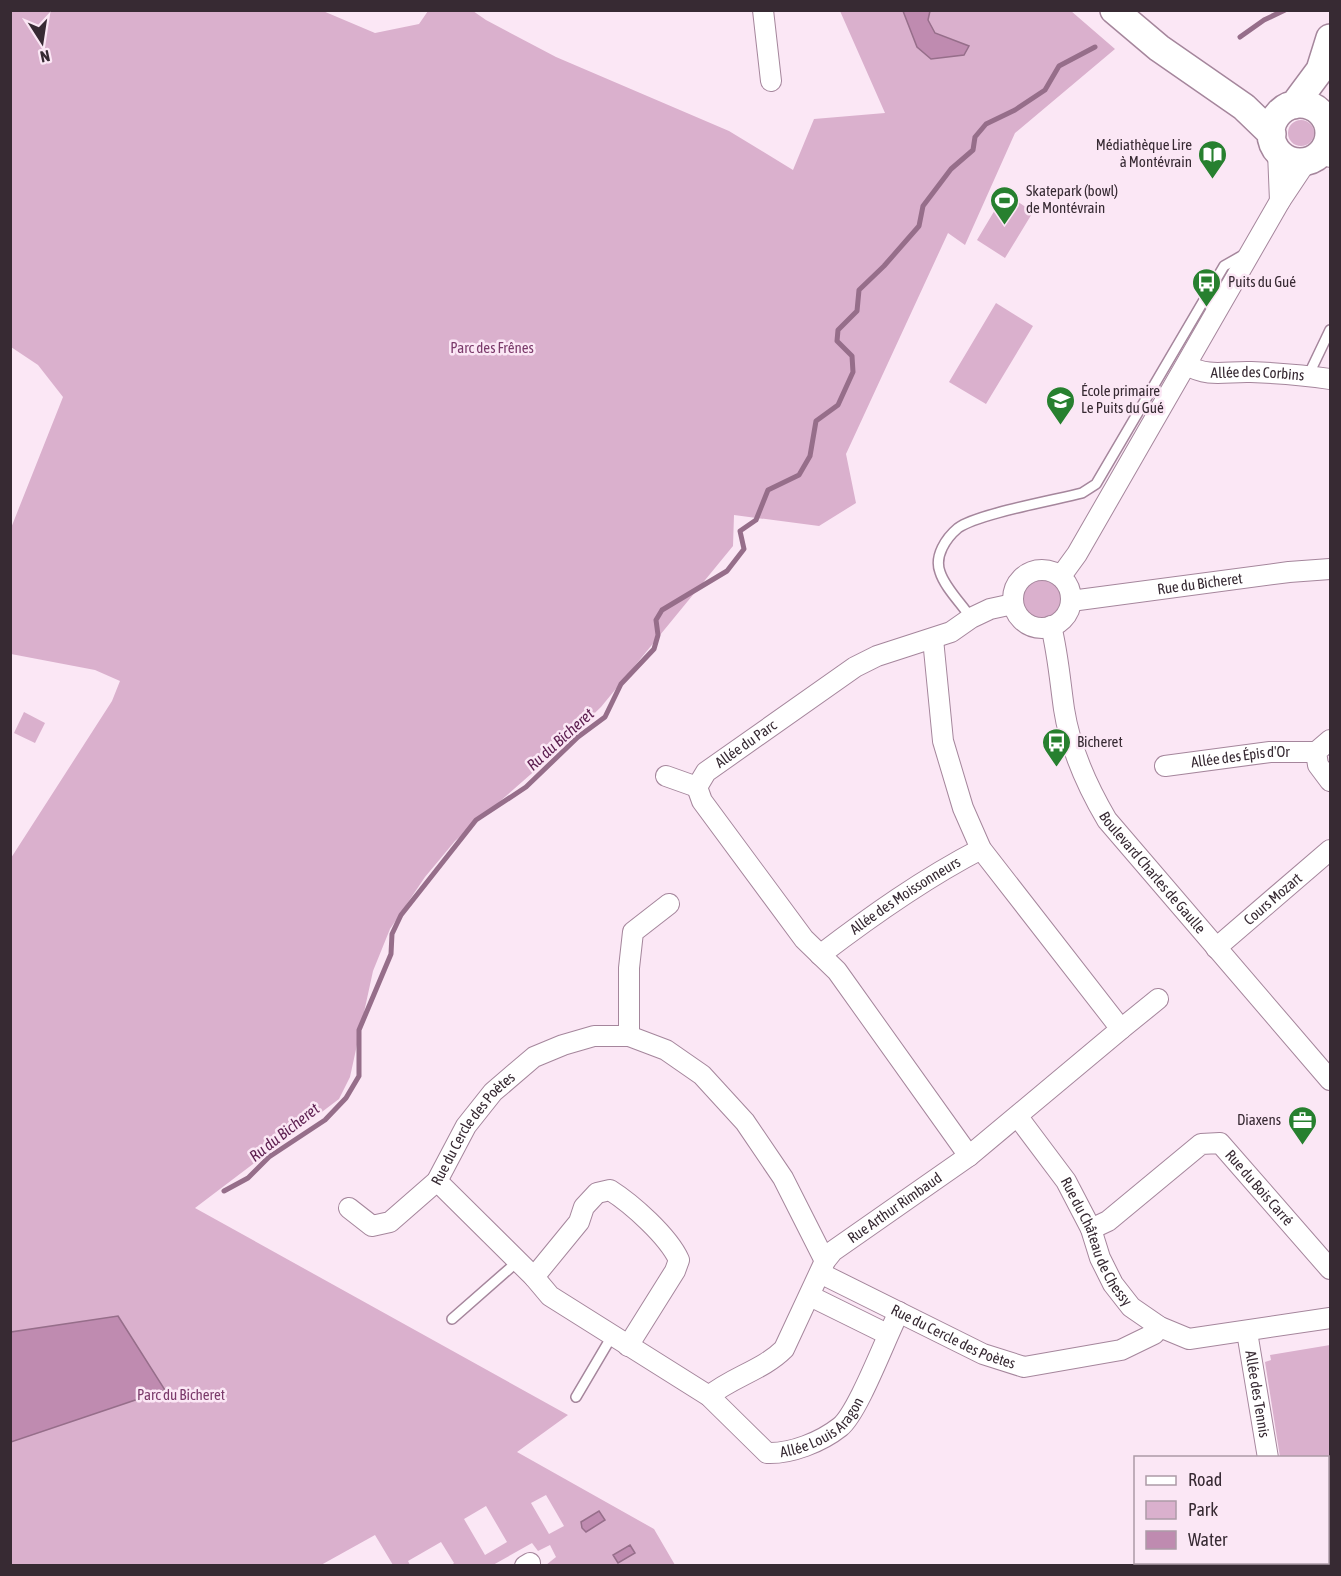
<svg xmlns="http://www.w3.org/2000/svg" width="1341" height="1576" viewBox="0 0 1341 1576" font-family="'Asap Condensed',sans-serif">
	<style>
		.green { fill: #dab0cd; fill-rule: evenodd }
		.water { fill: #bf8bb0; stroke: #966e8a; stroke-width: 1.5 }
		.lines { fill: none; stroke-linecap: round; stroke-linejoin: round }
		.stream { stroke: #966e8a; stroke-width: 5 }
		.lane-casing { stroke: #a5869c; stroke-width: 12 }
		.street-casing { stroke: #a5869c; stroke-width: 22 }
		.secondary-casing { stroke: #a5869c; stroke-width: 30 }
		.lane { stroke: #fff; stroke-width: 9 }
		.street { stroke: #fff; stroke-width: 20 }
		.secondary { stroke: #fff; stroke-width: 27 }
		.labels { text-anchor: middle; stroke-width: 5; stroke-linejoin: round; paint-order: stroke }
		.poi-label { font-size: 15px; fill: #372a33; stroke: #fbe7f5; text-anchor: start }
		.park-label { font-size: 15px; fill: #7b3b6b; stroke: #fbe7f5 }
		.street-label { font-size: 15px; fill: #372a33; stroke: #fbe7f5 }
		.water-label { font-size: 16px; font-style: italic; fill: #5d1f50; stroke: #fbe7f5 }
	</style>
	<rect width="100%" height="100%" fill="#fbe7f5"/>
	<path class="green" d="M10,11H323L375,33L419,24L428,11H473L486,20L556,57L729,131L793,170L814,119L885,113L840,11H1071L1115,49L1015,133L965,245L948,233L846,454L856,503L819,526L734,515L733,546L601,707L539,767L455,841L425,877L390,929L373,971L350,1077L339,1099L195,1208L568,1415L517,1452L654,1529L675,1565H546L556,1557L550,1545L538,1551L532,1543L493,1565H452L454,1563L441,1542L408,1561L410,1565H393L375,1535L321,1565H11V858L112,701L120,681L95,670L11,654V528L63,397L38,365L11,347ZM546,1495L564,1526L549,1534L531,1503ZM486,1506L507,1542L485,1555L464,1519Z
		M1288 133a13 13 0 1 1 26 0a13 13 0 1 1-26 0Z
		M1005,193L1033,212L1005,258L977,240Z
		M996,303L1033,326L986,404L949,382Z
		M1020 597a22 22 0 1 1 44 0a22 22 0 1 1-44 0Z
		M24,712L45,723L35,743L14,733Z
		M1330,1345V1565L1238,1566L1244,1562H1328V1458L1280,1457L1265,1362L1271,1360L1270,1355Z"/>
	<path class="water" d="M903,11H930L928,20L935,33L969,46L964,55L931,59L917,47Z
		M118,1316L165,1390L11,1442V1332Z
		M599,1511L605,1520L586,1532L582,1528L581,1522Z
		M630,1545L635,1553L618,1563L613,1555Z"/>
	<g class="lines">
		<path class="stream" d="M1240,37L1264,20L1285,10
			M224,1191L248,1178L269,1157L325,1120L346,1098L359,1076V1030L391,954L392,934L401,915L476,820L526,787L578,737L605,717L621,684L654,649L658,635L656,620L662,610L727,571L744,549L740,531L756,520L768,490L799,475L810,456L816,421L838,405L853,372L852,356L837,341L838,330L857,311L859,290L884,266L919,226L923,206L951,169L973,150L975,137L986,124L1015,110L1045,90L1059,66L1095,47"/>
		<defs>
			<path id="lane" d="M1308,376L1330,330
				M971,618C962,604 945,588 940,572C934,556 946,538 958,528C977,514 1055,500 1082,493L1096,484L1224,266L1245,254
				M452,1319L517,1262
				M576,1397L612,1336
				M1284,1562L1285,1566"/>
			<g id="street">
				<path d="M763,10L771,81"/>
				<path d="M1323,151L1330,157"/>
				<path d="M1278,152L1280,201"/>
				<path id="s1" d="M1187,365C1208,378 1227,371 1251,372C1277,373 1304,375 1330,379"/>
				<circle cx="1042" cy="599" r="29"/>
				<path d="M1061,576L1077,554L1280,201L1306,162"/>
				<path id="s2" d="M1071,601L1289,572L1330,569"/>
				<path id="s3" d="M1051,626C1058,654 1060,681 1064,709C1070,748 1087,786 1107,820L1330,1080"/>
				<path d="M1330,740L1316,752L1318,765L1330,781"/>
				<path id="s4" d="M1165,766L1270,752H1316"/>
				<path d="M666,776L697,787"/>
				<path id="s5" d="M1216,948L1330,850"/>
				<path id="s6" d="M820,955C871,916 923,879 981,849"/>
				<path d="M1121,1029L1158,999"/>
				<path d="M629,1036V968L633,932L669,904"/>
				<path id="s7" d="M1018,1117L1066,1181L1091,1229L1100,1258L1113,1284L1131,1307L1160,1327L1189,1339L1330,1318"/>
				<path id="s8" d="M969,1156L837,971L804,939L702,801L697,787L706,772L855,667L877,656L951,632L971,618L990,609L1013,604"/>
				<path id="s9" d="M437,1181L534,1277L550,1296L709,1396L767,1453C791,1454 821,1442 840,1427C858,1413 886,1337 899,1312"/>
				<path id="s10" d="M349,1208L372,1226L390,1222L437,1181L466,1126L493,1092L534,1057L563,1045L594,1036H629L666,1050L702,1075L745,1122L783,1178L825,1261"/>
				<path id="s11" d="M1091,1229L1108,1221L1201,1144L1220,1143L1330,1269"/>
				<path id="s12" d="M820,1273L983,1354L1024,1367L1121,1350L1154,1334L1160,1327"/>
				<path d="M534,1277L579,1222L584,1207L597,1193L610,1190C632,1204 668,1236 679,1260L675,1271L628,1346"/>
				<path d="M810,1296L887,1334"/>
				<path id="s13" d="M1247,1332L1268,1458"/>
				<path id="s14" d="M709,1396C732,1377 763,1370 784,1349L825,1261L833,1251L969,1156L1121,1029L981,849L963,808L943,741L933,639"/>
				<path d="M525,1566L530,1563"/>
			</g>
			<path id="secondary" d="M1114,10L1159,48L1244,107L1272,134
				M1271 133a29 29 0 1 1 58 0a29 29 0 1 1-58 0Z
				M1294,105L1320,70L1330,38"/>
		</defs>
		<use href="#lane" class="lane-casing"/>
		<use href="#street" class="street-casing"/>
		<use href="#secondary" class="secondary-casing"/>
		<use href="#lane" class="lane"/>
		<use href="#street" class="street"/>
		<use href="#secondary" class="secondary"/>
	</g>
	<defs>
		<symbol id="library-pin" viewBox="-11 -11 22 30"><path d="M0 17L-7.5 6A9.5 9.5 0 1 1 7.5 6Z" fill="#27802f" stroke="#fbe7f5"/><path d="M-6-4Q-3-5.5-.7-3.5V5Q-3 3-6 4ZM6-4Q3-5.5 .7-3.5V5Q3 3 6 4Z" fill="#fff"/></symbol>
		<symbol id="stadium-pin" viewBox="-11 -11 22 30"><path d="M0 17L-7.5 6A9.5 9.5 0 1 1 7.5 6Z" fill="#27802f" stroke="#fbe7f5"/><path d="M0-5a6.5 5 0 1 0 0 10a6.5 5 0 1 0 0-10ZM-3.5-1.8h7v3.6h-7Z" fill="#fff"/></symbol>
		<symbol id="bus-pin" viewBox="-11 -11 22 30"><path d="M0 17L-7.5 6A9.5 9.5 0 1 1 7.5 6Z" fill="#27802f" stroke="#fbe7f5"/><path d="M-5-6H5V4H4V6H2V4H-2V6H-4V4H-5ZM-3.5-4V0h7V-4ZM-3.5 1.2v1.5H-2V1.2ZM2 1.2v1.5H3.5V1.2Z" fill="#fff"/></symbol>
		<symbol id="school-pin" viewBox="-11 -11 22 30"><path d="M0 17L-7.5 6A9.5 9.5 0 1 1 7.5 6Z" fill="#27802f" stroke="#fbe7f5"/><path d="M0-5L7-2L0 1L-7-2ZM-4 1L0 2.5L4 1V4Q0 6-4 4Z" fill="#fff"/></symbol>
		<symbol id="office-pin" viewBox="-11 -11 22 30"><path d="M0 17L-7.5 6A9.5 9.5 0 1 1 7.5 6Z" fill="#27802f" stroke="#fbe7f5"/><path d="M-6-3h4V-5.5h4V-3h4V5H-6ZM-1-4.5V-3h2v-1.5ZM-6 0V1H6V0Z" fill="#fff"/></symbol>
	</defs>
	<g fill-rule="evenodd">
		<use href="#library-pin" x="1196" y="138" width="33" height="45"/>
		<use href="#stadium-pin" x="988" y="184" width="33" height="45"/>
		<use href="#bus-pin" x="1190" y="266" width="33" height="45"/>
		<use href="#school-pin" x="1044" y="384" width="33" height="45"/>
		<use href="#bus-pin" x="1040" y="726" width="33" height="45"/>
		<use href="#office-pin" x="1286" y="1104" width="33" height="45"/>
	</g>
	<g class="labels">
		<g class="poi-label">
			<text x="1192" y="150" text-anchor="end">Médiathèque Lire<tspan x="1192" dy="17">à Montévrain</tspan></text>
			<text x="1026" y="196">Skatepark (bowl)<tspan x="1026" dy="17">de Montévrain</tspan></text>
			<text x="1228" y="287">Puits du Gué</text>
			<text x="1081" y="396">École primaire<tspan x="1081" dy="17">Le Puits du Gué</tspan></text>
			<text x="1077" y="747">Bicheret</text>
			<text x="1281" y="1125" text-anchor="end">Diaxens</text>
		</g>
		<g class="park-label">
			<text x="492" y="353">Parc des Frênes</text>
			<text x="181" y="1400">Parc du Bicheret</text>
		</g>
		<g class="street-label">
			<text dy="5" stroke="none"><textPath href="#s1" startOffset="72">Allée des Corbins</textPath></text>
			<text dy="5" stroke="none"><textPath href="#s2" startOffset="130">Rue du Bicheret</textPath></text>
			<text dy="5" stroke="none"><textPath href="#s8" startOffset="526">Allée du Parc</textPath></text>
			<text dy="5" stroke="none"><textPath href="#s4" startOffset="76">Allée des Épis d'Or</textPath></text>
			<text dy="5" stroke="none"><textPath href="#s3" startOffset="273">Boulevard Charles de Gaulle</textPath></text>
			<text dy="5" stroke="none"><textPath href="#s6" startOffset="104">Allée des Moissonneurs</textPath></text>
			<text dy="5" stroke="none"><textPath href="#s5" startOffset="75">Cours Mozart</textPath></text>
			<text dy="5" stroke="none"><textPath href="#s10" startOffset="174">Rue du Cercle des Poètes</textPath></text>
			<text dy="5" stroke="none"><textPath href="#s11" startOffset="218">Rue du Bois Carré</textPath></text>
			<text dy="5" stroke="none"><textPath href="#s14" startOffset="274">Rue Arthur Rimbaud</textPath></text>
			<text dy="5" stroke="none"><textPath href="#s7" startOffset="148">Rue du Château de Chessy</textPath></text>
			<text dy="5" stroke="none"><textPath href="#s12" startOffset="148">Rue du Cercle des Poètes</textPath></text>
			<text dy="5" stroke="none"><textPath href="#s13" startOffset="63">Allée des Tennis</textPath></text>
			<text dy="5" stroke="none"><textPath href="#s9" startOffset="494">Allée Louis Aragon</textPath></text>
		</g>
		<g class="water-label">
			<text transform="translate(560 739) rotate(-42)" y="6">Ru du Bicheret</text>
			<text transform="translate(284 1132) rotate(-38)" y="6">Ru du Bicheret</text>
		</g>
	</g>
	<rect width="1341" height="1576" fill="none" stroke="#372a33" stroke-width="24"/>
	<rect x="1134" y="1456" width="195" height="108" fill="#fbe7f5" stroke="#ad9ba7" stroke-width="1.5"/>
	<rect x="1146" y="1476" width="30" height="9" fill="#ffffff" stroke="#ad9ba7" stroke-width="1.5"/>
	<text x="1188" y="1486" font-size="18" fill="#372a33">Road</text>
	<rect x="1146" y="1501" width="30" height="18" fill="#dab0cd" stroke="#ad9ba7" stroke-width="1.5"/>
	<text x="1188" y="1516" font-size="18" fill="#372a33">Park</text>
	<rect x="1146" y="1531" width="30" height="18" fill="#bf8bb0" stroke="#ad9ba7" stroke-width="1.5"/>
	<text x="1188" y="1546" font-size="18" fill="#372a33">Water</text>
	<g transform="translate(42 42) rotate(168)" stroke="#fbe7f5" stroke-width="4.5" paint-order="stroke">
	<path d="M0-4.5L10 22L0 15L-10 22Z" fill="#372a33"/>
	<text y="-9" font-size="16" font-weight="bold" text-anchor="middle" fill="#372a33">N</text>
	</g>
</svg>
